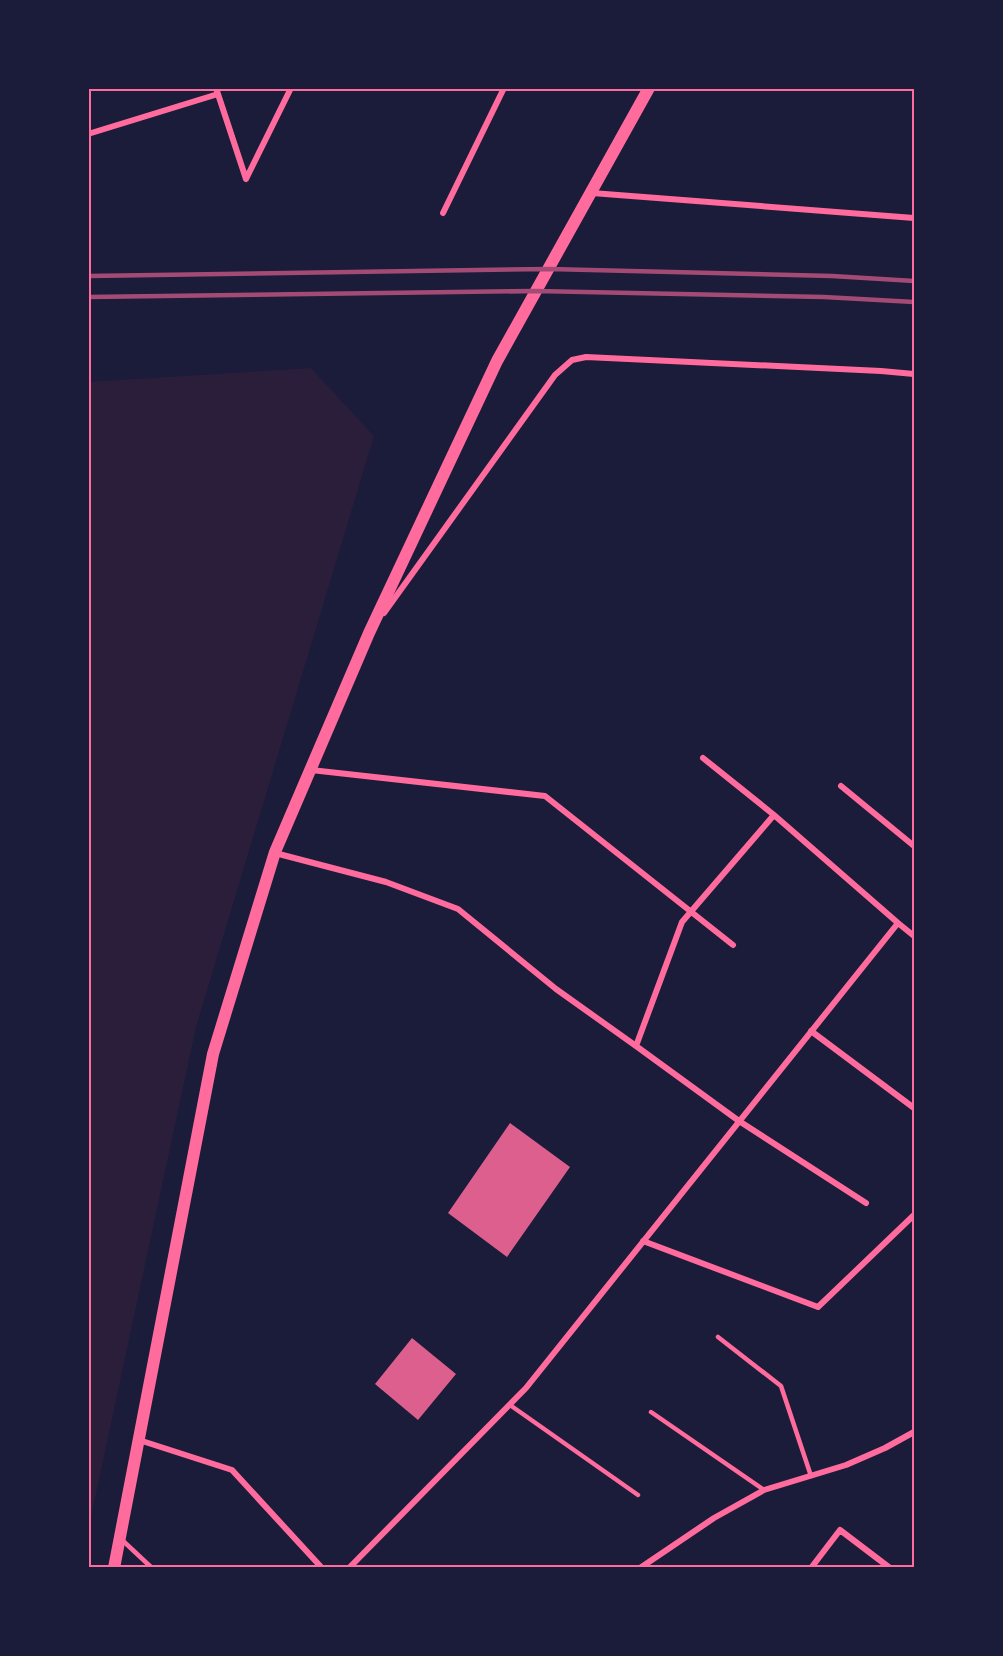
<svg xmlns="http://www.w3.org/2000/svg" width="1003" height="1656" viewBox="0 0 1003 1656" font-family="Signika,sans-serif">
	<style>
		.green { fill: #2a1e3b }
		.building { fill: #dd5f8e }
		.lines { fill: none; stroke-linecap: round; stroke-linejoin: round }
		.service { stroke: #ff6b9d; stroke-width: 4.5 }
		.minor { stroke: #ff6b9d; stroke-width: 6 }
		.secondary { stroke: #ff6b9d; stroke-width: 12 }
		.rail { stroke: #a44b75; stroke-width: 4.5 }
		.neatline { fill: none; stroke: #ff6b9d; stroke-width: 2 }
	</style>
	<rect width="100%" height="100%" fill="#1b1b3a"/>
	<path class="green" d="M311,368L374,436L196,1027L89,1526V382Z"/>
	<path class="building" d="M510,1123L570,1167L507,1257L448,1213Z
		M412,1338L456,1374L418,1420L375,1384Z"/>
	<g class="lines">
		<path class="service" d="M718,1337L781,1386L811,1476
			M510,1405L638,1495
			M651,1412L764,1490
			M121,1539L152,1568"/>
		<path class="minor" d="M216,88L246,179
			M88,134L218,94
			M246,179L291,88
			M592,193L914,218
			M443,213L504,88
			M384,613L555,375L572,360L586,357L881,371L914,374
			M311,770L545,796L733,945
			M841,786L914,846
			M774,815L898,923L914,936
			M275,853L386,882L458,909L556,989L636,1046L739,1121L866,1203
			M811,1031L914,1108
			M636,1046L682,922L774,815L703,758
			M643,1241L818,1307L914,1215
			M139,1440L232,1470L322,1568
			M349,1568L526,1388L898,923
			M640,1568L714,1518L764,1490L846,1465L885,1448L914,1432
			M811,1568L840,1530L890,1568"/>
		<path class="secondary" d="M114,1568L213,1054L275,852L369,633L497,361L649,88"/>
		<path class="rail" d="M88,276L549,269L832,276L914,281
			M88,297L536,291L824,297L914,302"/>
	</g>
	<rect width="1003" height="1656" fill="none" stroke="#1b1b3a" stroke-width="180"/>
	<rect x="90" y="90" width="823" height="1476" class="neatline"/>
</svg>
